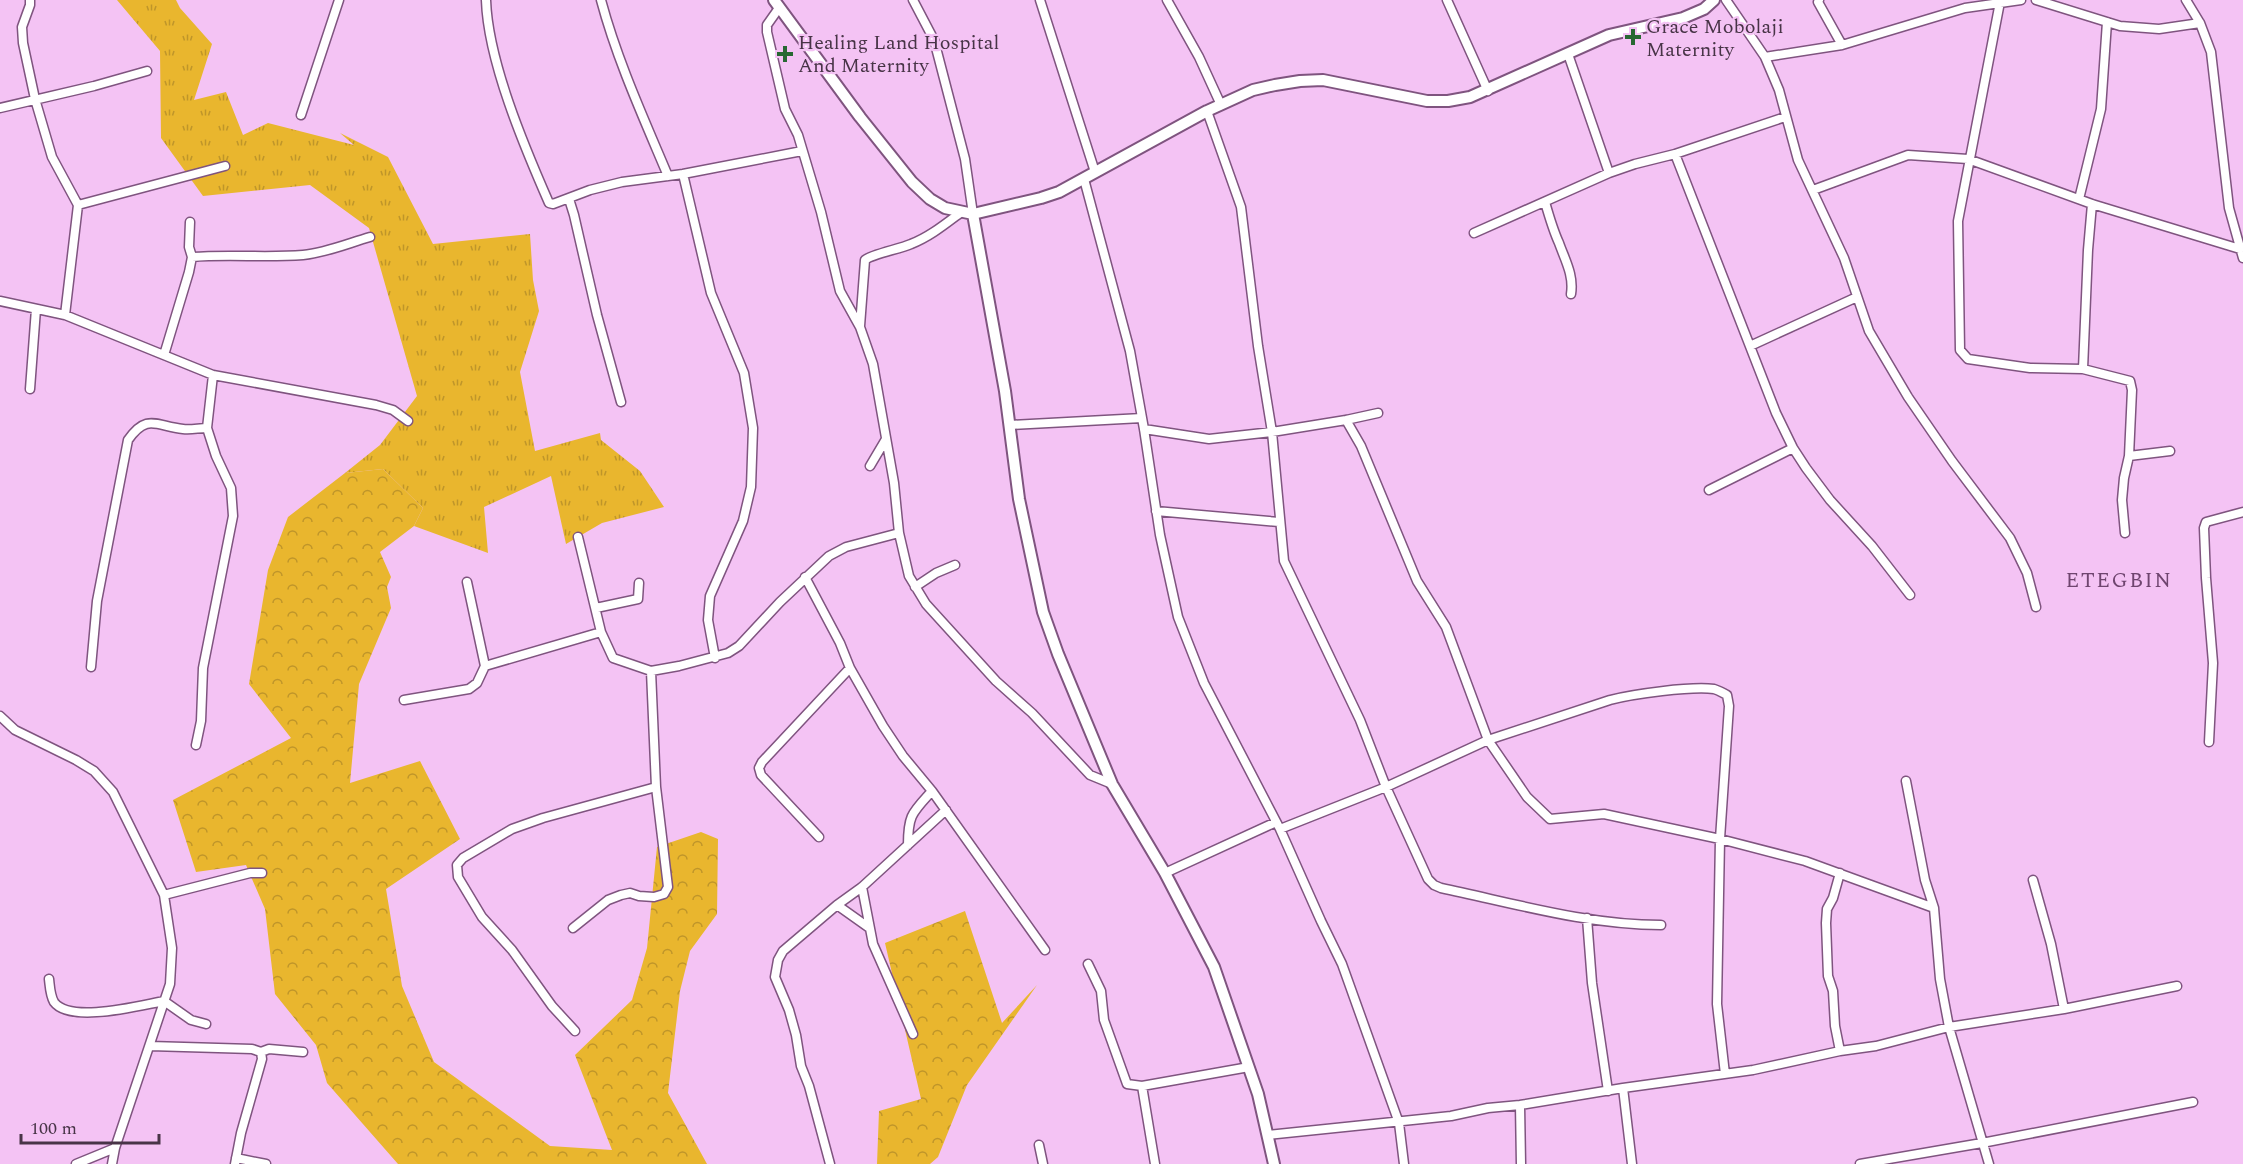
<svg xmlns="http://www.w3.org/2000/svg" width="2243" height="1164" viewBox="0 0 2243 1164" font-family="Spectral,serif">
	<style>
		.grass { fill: url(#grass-tufts) }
		.forest { fill: url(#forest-crowns) }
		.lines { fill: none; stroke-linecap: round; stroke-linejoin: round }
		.minor-casing { stroke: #7f547f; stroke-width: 11 }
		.tertiary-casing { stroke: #7f547f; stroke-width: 14 }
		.minor { stroke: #fff; stroke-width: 8 }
		.tertiary { stroke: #fff; stroke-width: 10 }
		.poi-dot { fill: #276832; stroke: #f4c3f4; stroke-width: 2 }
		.labels { text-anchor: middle; stroke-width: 4.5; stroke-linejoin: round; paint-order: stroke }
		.poi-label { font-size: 20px; fill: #483447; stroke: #f4c3f4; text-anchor: start }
		.neighbourhood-label { font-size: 21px; letter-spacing: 1.5px; fill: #6f456f; stroke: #f4c3f4 }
	</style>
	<defs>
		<pattern id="grass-tufts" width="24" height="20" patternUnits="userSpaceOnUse" patternTransform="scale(1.5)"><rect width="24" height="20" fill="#e9b62e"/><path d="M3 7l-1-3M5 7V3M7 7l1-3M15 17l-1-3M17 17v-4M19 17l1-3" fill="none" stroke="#bf9529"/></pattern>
		<pattern id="forest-crowns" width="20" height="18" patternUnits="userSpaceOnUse" patternTransform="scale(1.5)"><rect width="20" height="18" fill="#e9b62e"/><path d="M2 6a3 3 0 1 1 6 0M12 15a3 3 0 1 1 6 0" fill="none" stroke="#bf9529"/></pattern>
	</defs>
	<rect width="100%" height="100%" fill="#f4c3f4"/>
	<path class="grass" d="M117,0H176L180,8L212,44L194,100L226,92L243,135L268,123L354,145L340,133L388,157L433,244L530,234L533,280L539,311L520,372L535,451L600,433L601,440L640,471L664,507L602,523L566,544L551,476L484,507L488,553L414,526L423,508L383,469L345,473L380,445L417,396L369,228L310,185L203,196L161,138L160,51Z"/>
	<path class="forest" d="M383,469L423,508L414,526L380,552L391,577L387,587L391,608L359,684L350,783L420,761L460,839L386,889L402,986L434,1062L550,1146L612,1150L575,1055L632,1000L647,948L657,847L701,832L718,839L717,914L690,951L680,991L668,1093L707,1164H398L327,1083L316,1045L275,994L265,909L246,865L196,872L173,800L291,738L249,684L268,570L288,517L345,473Z
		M965,911L1002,1023L1037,985L967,1085L938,1157L930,1164H877L879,1111L921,1099L885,943Z"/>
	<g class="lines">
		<defs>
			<path id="minor" d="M30,0V5L22,27L23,43L35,99L52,157L78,205L65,315
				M486,0C488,61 524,146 549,203L553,204L590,190L622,182L683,174L802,151
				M601,0C617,60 644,119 668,176
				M913,0L934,40L965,159L973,214
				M1040,0L1095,172
				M1167,0L1199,57L1221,105
				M1447,0L1488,91
				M1726,0L1765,57L1779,90L1798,160L1844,258L1869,331L1908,397L1952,461L2010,538L2027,573L2036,607
				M1819,0L1818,2L1842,45
				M2036,0L2120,26L2159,29L2200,23
				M2186,0L2200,23L2211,52L2229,208L2243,258
				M2000,2L1958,221L1960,350L1968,359L2030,368L2083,369L2130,381L2132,390L2129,456L2124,478L2122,500L2125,533
				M779,8L767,25V32L785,109L798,135L821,212L840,291L860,327L873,364L894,483L899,533L909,576L926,604L996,681L1032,713L1090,775L1112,784
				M1568,54L1609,173
				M1765,57L1842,45L1965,8L2021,0
				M0,108L94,86L147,71
				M1207,111L1241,207L1258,346L1272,432L1284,561L1360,720L1386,787L1428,879L1434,885L1441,888C1513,903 1587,925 1661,925
				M301,115L339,0
				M1675,154L1776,413L1793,448L1806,468L1830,500L1872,546L1910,595
				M683,174L711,293L744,373L753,428L751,487L743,521L710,596L708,620L715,658
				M1084,179L1130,351L1144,429L1160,535L1178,617L1204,683L1280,829L1321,921L1342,964L1399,1123L1404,1164
				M1813,190L1908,155L1968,159L2092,204L2240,249
				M569,199L574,215L597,315L621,402
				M2079,199L2101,109L2107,22
				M1545,202C1549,216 1553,230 1559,243C1565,260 1574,275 1571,294
				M78,205L225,166
				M1474,233L1609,173L1635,164L1675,154L1785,117
				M192,257C229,254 266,258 303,255C325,253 349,243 370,237
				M0,301L65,315L213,375L376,405L393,410L408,421
				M860,326L865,260C872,254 900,249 911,244C929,237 944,225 960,213
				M1750,346L1857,297
				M164,355L189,272L192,257L189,247L190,222
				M2083,369L2088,250L2092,204
				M30,389L36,309
				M1346,420L1361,446L1417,581L1446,627L1488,740L1527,797L1550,819L1604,814L1720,839L1805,861L1934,908L1940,979L1949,1027L1989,1164
				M1010,425L1142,418
				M1144,429L1209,439L1272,432L1346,420L1378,413
				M2129,456L2170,451
				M870,466L886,439
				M1709,490L1793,448
				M1156,511L1279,522
				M578,537L601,632L613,658L651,671L679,666L728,653L739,646L780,602L829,556L846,547L899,533
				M805,577L840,643L850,668L883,726L903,756L932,791L1045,950
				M915,587L936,573L955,565
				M596,608L638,599L639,583
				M485,666L601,632
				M91,667L97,601L128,440C147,413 156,426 183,429C191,430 199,428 207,428
				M404,700L469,689L477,683L485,666L467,582
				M0,716L15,730L76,760L94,771L113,792L164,895L172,948L170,984L115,1148L112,1164
				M2209,742L2213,663L2206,578L2204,528L2206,522L2243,512
				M196,745L201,721L203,668L233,516L231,488L216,456L207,428L213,375
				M1906,781L1925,880L1934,908
				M1280,829L1386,787L1488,740L1610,700C1633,694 1691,686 1714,689C1718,690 1723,693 1727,695L1729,706L1720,839L1717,1004L1725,1074
				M819,837L761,775L759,768L762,762L850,668
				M908,845C908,815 912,813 932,791
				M1165,873L1276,822
				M1840,873L1833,898L1827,909L1826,923L1828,976L1833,991L1835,1026L1840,1051
				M2033,880L2051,944L2064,1009
				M862,887L873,944L913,1034
				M164,895L250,873H262
				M837,905L868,927
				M1587,918L1592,983L1608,1091
				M573,928L608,900L621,895L630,893L639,896L654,897L664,894L668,887L656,787L651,671
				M1088,964L1101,991L1104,1020L1127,1084L1142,1086
				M49,979C50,987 50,995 54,1002C70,1024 141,1005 164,1001L191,1020L206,1024
				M575,1031L552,1006L512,950L482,917L458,877L457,865L463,858L512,829L543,818L656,787
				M150,1046L252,1049L261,1052L262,1059L241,1133L235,1164
				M261,1052L269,1049L303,1052
				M1623,1088L1753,1070L1840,1051L1876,1046L1949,1027L2064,1009L2177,986
				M1520,1105L1521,1164
				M1268,1135L1451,1116L1488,1108L1520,1105L1623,1088L1632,1164
				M1039,1145L1043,1164
				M236,1158L266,1164
				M76,1164L115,1148
				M830,1164L809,1086L801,1066L796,1035L789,1010L775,977L778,960L783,951L837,905L862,887L946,810
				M1155,1164L1142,1086L1249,1067
				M1860,1164L1982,1143L2193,1102"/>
			<path id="tertiary" d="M774,0L860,117L912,182L930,199L945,208L973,214L1041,198L1059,192L1207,111L1253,90L1275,85L1300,81L1323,80L1427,101H1448L1470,97L1609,35L1683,18L1704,9L1714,0
				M973,214L1005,391L1019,499L1043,612L1058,654L1112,784L1165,873L1214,967L1258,1094L1274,1164"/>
		</defs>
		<use href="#minor" class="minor-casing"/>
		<use href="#tertiary" class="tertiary-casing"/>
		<use href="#minor" class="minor"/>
		<use href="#tertiary" class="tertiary"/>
	</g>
	<g class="poi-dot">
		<path d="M1630 28h6v6h6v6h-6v6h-6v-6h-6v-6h6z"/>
		<path d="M782 45h6v6h6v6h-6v6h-6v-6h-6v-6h6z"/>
	</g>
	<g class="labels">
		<g class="poi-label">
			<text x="1646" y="33">Grace Mobolaji<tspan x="1646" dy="23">Maternity</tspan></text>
			<text x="798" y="49">Healing Land Hospital<tspan x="798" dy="23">And Maternity</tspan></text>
		</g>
		<g class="neighbourhood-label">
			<text x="2119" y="587">ETEGBIN</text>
		</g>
	</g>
	<path d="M21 1134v9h138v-9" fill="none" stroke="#483447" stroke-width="3"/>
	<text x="30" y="1134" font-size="18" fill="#483447" stroke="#f4c3f4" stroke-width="4.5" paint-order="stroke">100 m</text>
</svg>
